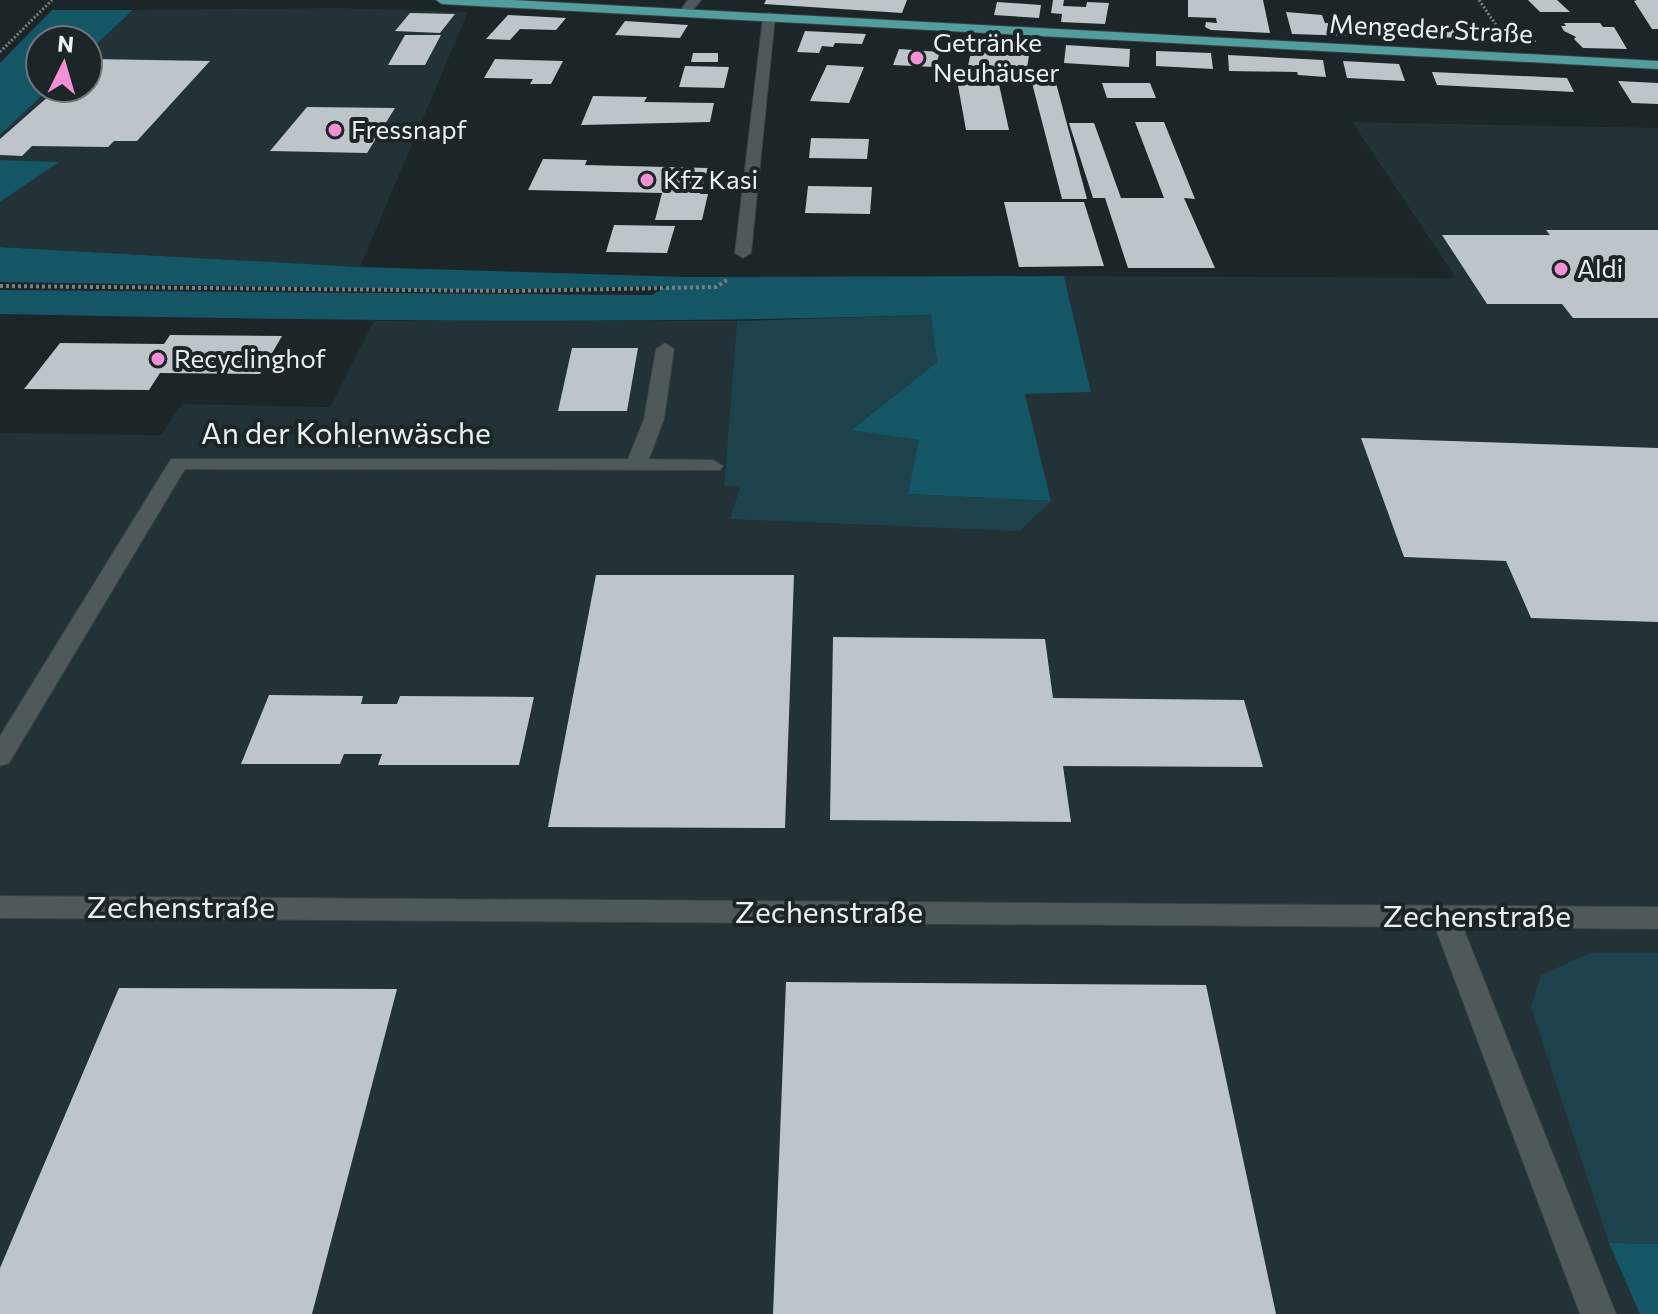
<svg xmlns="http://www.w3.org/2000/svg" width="1658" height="1314" viewBox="0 0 1658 1314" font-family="Commissioner,sans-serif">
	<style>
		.built { fill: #223237 }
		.green { fill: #1e424c }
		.forest { fill: #145566 }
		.building { fill: #bdc5cb }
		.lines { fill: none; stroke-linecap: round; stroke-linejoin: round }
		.minor-casing { stroke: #394042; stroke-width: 2 }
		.major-casing { stroke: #394042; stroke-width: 2 }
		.path-far1 { stroke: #787f81; stroke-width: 3; stroke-dasharray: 2 2; stroke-linecap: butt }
		.path { stroke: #787f81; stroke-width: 4; stroke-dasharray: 3 3; stroke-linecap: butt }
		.minor { fill: #4f585b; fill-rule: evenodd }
		.major { fill: #529d9e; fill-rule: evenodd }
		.poi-dot { fill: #f491d4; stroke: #1c2527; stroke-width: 3 }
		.labels { text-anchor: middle; stroke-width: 8; stroke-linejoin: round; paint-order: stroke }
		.far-street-label { font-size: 26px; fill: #ebf1f3; stroke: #1c2527 }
		.far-poi-label { font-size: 26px; fill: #ebf1f3; stroke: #1c2527; text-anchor: start }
		.street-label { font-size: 30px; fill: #ebf1f3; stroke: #1c2527 }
	</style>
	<rect width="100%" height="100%" fill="#1c2527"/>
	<path class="built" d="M340,8L468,12L360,267L0,247V202L58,162L0,160V135L50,88H88V52L133,10Z
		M1352,122L1658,128V1314H0V433L161,435L182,404L330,407L374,321H737L724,485L740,486L730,519L1051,501L1025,394L1091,391L1064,276L1456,278Z"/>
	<path class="green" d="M932,315L937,362L852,429L920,440L908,494L1051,501L1020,531L730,519L740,486H724L737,321Z
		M1590,953H1658V1244L1609,1243L1531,1007L1541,975Z"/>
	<path class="forest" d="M52,10H133L88,52V40H40V88H50L0,135V63Z
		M0,160L59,162L0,202Z
		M0,247L360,267L685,277L1064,276L1091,392L1025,394L1051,501L908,494L919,440L851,430L937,362L931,315C621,325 311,320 0,314V290L652,295L667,286L476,290L0,282Z
		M1609,1243L1658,1244V1314H1640Z"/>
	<path class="building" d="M766,0H907L902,13L764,4Z
		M1053,0H1064L1063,6L1086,7L1087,2L1109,3L1105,24L1061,22L1062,14L1051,13Z
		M1188,0H1263L1270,33L1211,30L1205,27L1206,22L1217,23L1216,18L1188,17Z
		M1528,0H1557L1570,12H1540Z
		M1637,0H1658V29H1652L1634,1Z
		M997,2L1041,5L1039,18L994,15Z
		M1286,12L1322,15L1325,23L1348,24L1352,36L1292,34Z
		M410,13L455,14L440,33L395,31Z
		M508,15L566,18L556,30L520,29L510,40L486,39Z
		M625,21L688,25L680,38L615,35Z
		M1380,21L1530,29L1536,42L1384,34Z
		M1564,23H1600L1603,27H1614L1627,49L1583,48L1574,39L1576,37L1564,31L1561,26H1566Z
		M805,31L866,34L862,44L835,43L833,47L822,46L819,53L797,52Z
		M405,35H441L425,65H388Z
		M1066,45L1130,49L1129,67L1064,63Z
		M899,49L940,52L935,67L893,65Z
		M1156,51L1211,53L1213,69L1156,66Z
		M971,52L1029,55L1027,69L968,66Z
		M693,53H718V62H691Z
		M1228,55L1323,60L1326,77L1298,75L1297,72L1229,71Z
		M91,59L210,61L137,141H114L108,147L32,146L22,156L0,155V139L58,88H88V62Z
		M495,59L563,61L551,84H530L533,79L484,78Z
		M1343,61L1399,64L1405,81L1347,78Z
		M827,65L864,67L849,103L810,101Z
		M685,66L729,67L724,88L679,87Z
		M1432,72L1567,78L1574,92L1437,85Z
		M957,80H998L1009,130H966Z
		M1618,81L1658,83V104L1632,103Z
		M1032,83H1056L1087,199H1062Z
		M1102,83H1150L1156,98H1107Z
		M593,96L647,97L644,102L714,103L710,122L581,125Z
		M307,107L395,108L367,153L270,151Z
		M1135,122H1164L1195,199L1184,198L1215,268H1128L1105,198H1093L1069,123H1094L1121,198H1164Z
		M811,138L869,139L867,159L809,158Z
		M543,159L587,160L585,165L708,168L700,194H708L702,220H655L662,193L528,190Z
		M808,186L872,187L870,214L805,213Z
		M1004,202H1084L1104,266L1019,267Z
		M614,225L675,226L667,253L606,252Z
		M1546,230H1658V318H1573L1562,304H1487L1442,235H1550Z
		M170,335L282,336L260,374L160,373L149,390L24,389L60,343L164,344Z
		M572,348H638L627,411H558Z
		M340,428L378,429L370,447L331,446Z
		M1361,438L1658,448V622L1531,618L1506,561L1404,557Z
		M596,575H794L785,828L548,827Z
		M833,637L1045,639L1053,698L1244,700L1263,767L1063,766L1071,822L830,820Z
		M269,695L363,696L361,704H397L400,696L534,697L519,765H378L382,754H344L340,764H241Z
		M786,982L1206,985L1276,1314H773Z
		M119,988L397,989L312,1314H0V1268Z"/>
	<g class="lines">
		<defs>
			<path id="minor" d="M688,0H701L688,16H680L678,13Z
				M769,13L775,17L751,253L743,258L735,253L763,17Z
				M665,343L674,349L664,419L649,459L713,460L723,466L720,470L185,469L9,763L0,766V736L171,459H628L644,419L656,349Z
				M0,896L1658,907V929L1463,927L1616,1314H1580L1435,927L0,918Z"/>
			<path id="major" d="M436,0H512L1658,61V69L442,4Z"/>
		</defs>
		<use href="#minor" class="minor-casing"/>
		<use href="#major" class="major-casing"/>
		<path class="path-far1" d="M1479,0L1496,25
			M0,52L52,0"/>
		<path class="path" d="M0,286L510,291L716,287L728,279"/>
		<use href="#minor" class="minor"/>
		<use href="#major" class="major"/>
	</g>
	<g class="poi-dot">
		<circle cx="917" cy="58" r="8"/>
		<circle cx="335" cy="130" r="8"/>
		<circle cx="647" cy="180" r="8"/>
		<circle cx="1561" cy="269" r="8"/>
		<circle cx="158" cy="359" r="8"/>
	</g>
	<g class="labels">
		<g class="far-street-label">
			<text transform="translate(1431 29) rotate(3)" y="9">Mengeder Straße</text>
		</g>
		<g class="far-poi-label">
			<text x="933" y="52">Getränke<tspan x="933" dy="30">Neuhäuser</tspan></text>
			<text x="351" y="139">Fressnapf</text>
			<text x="663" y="189">Kfz Kasi</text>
			<text x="1577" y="278">Aldi</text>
			<text x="174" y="368">Recyclinghof</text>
		</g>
		<g class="street-label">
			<text x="346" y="444">An der Kohlenwäsche</text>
			<text x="181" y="918">Zechenstraße</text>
			<text x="829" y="923">Zechenstraße</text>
			<text x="1477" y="927">Zechenstraße</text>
		</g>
	</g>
	<g transform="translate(64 64) rotate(5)"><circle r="38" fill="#1c2527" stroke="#6f7779" stroke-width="2"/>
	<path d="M0-6L14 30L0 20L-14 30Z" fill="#f491d4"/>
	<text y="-12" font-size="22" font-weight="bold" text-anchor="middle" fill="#ebf1f3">N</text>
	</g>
</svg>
